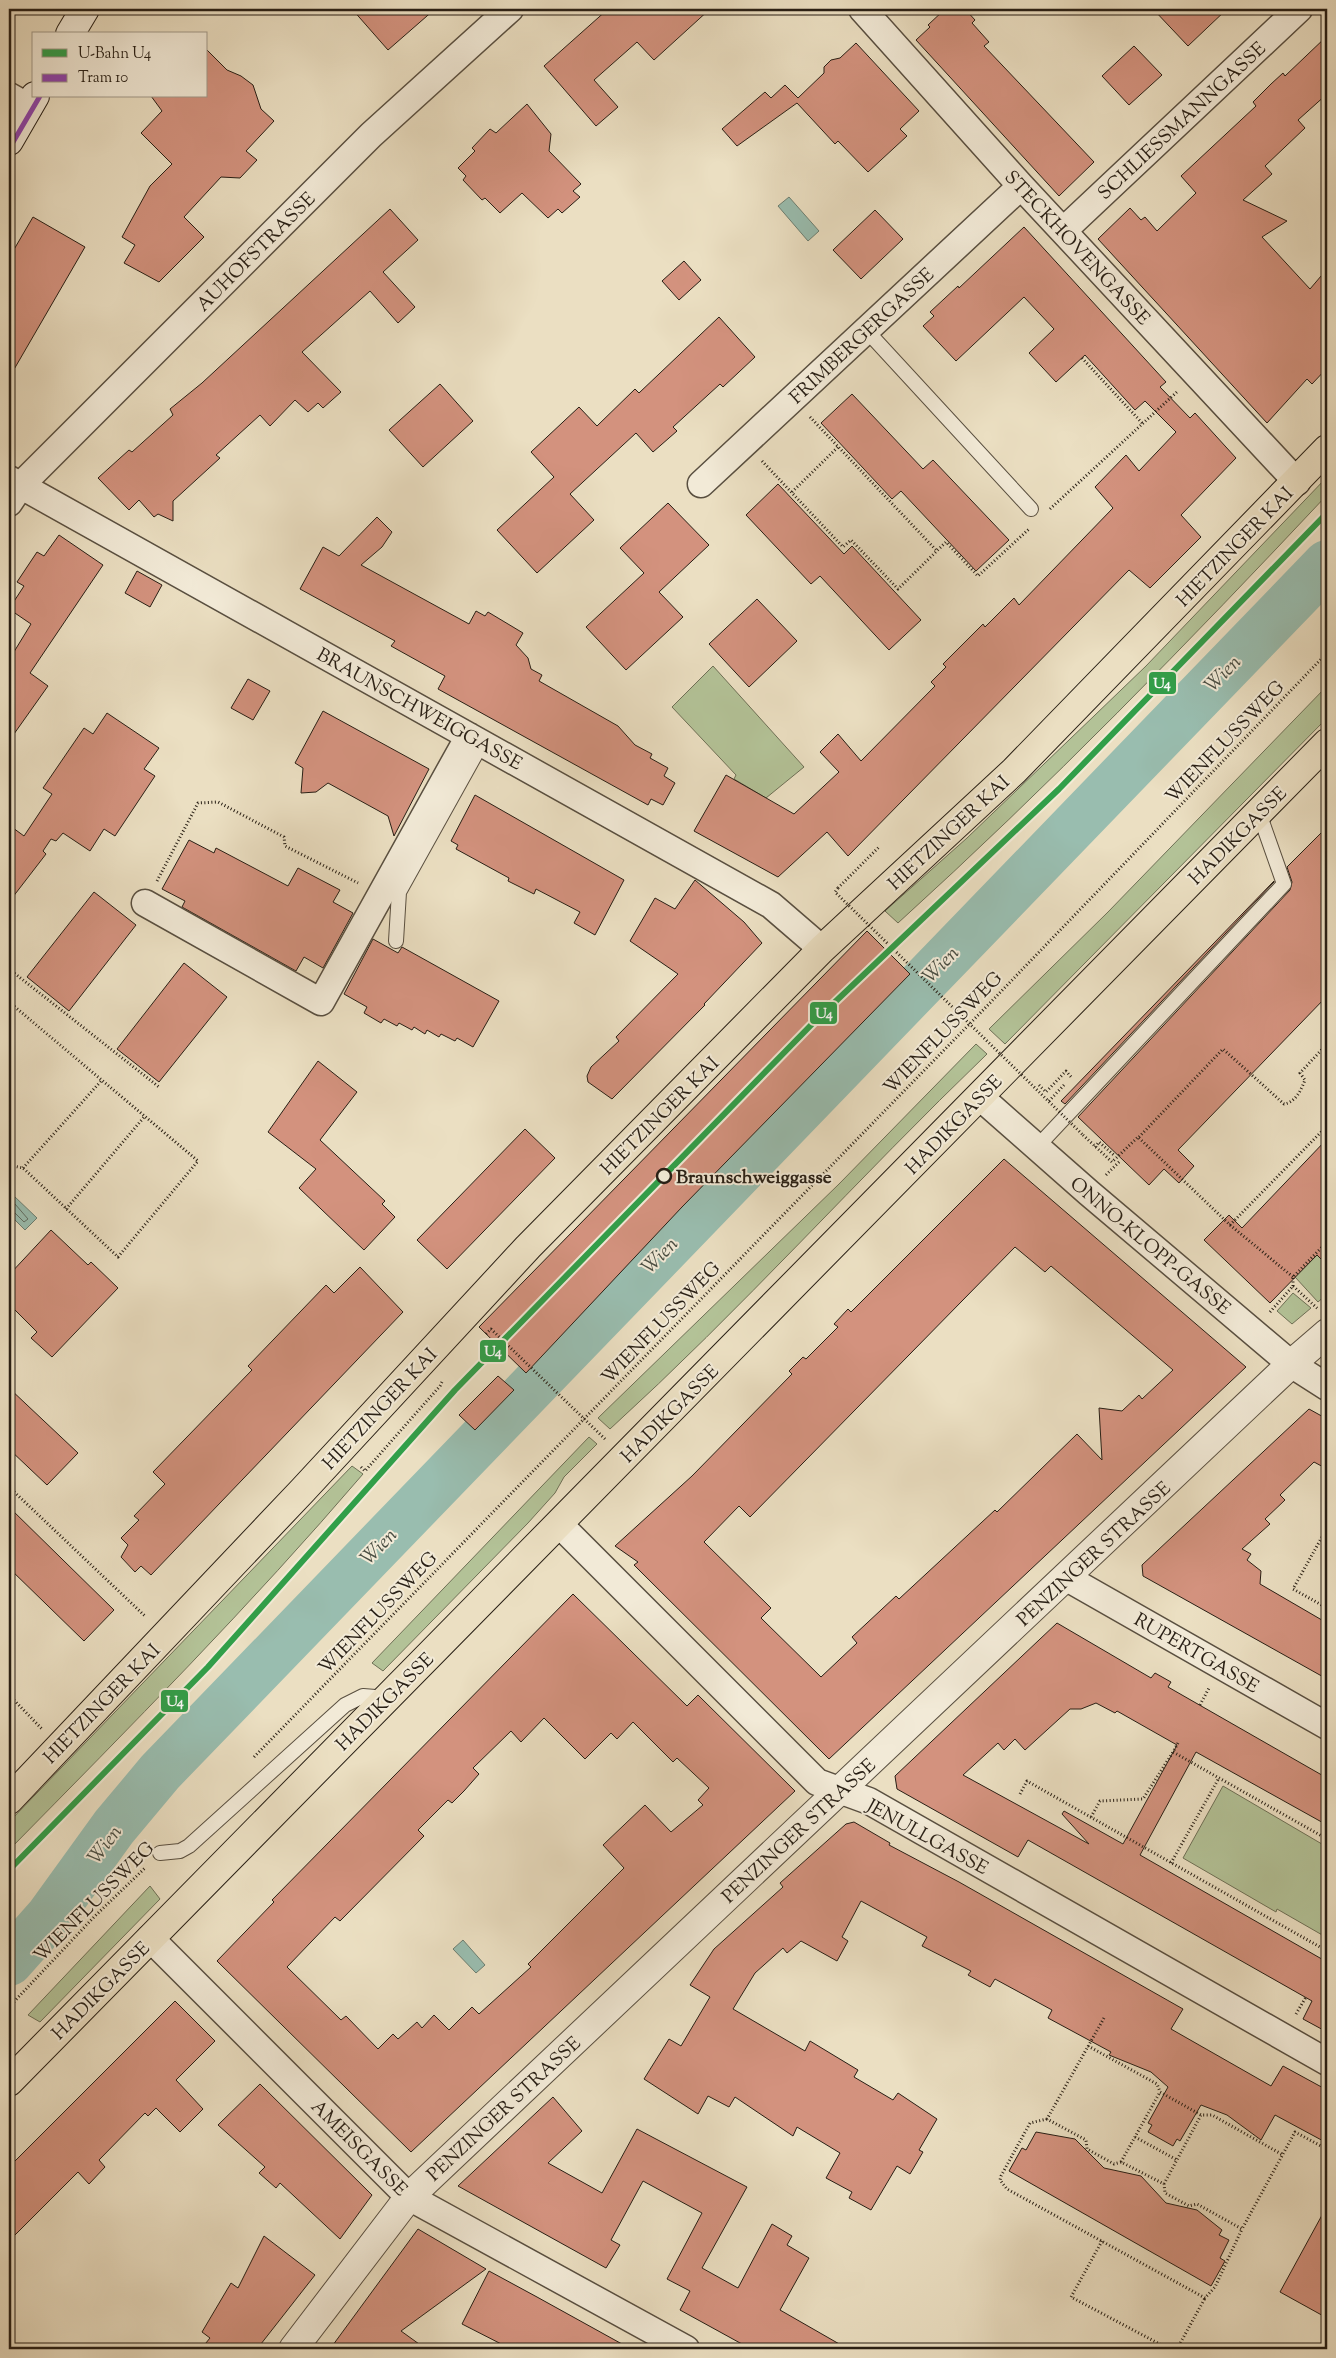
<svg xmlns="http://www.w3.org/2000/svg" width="1336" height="2358" viewBox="0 0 1336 2358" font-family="'Sorts Mill Goudy',serif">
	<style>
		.green { fill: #b3c297; stroke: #6e7056 }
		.water { fill: #99bdaf; stroke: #6c7e71 }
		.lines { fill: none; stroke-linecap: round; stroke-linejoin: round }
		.shore { stroke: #606e62; stroke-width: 1 }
		.river { stroke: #99bdaf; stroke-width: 48 }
		.building { fill: #d3927e; stroke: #281f15; fill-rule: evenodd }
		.service-casing { stroke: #594f40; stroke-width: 16 }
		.minor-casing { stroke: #594f40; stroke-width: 29 }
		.tertiary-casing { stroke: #594f40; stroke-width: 30 }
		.secondary-casing { stroke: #281f15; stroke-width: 30 }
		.primary-casing { stroke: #281f15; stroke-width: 30 }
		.path { stroke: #281f15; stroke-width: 3; stroke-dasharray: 1 2.5; stroke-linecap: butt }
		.service { stroke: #f2ead7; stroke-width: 14 }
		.minor { stroke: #f2ead7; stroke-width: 26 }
		.tertiary { stroke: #f2ead7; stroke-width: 28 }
		.secondary { stroke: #f2ead7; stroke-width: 28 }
		.primary { stroke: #ebdfc2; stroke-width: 28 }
		.path-bridge { stroke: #281f15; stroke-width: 3; stroke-dasharray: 1 2.5; stroke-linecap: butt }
		.tram-1-casing { stroke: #f2ead7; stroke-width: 9 }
		.tram-1 { stroke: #8e44ad; stroke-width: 5 }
		.metro-1-casing { stroke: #f2ead7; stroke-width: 10 }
		.metro-1 { stroke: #319f49; stroke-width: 6 }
		.stop-dot { fill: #f2ead7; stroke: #281f15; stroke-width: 2.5 }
		.labels { text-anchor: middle; stroke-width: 4; stroke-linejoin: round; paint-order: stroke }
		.street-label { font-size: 19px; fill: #281f15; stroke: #f2ead7 }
		.stop-label { font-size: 19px; font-weight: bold; fill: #281f15; stroke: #f2ead7; text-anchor: start }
		.water-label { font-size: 20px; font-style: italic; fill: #4a4e43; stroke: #f2ead7 }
		.line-badge { stroke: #f2ead7; stroke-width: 2 }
		.badge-label { font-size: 14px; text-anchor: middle; font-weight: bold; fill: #fff }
	</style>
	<rect width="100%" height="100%" fill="#ebdfc2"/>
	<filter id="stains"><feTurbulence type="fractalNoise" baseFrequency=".004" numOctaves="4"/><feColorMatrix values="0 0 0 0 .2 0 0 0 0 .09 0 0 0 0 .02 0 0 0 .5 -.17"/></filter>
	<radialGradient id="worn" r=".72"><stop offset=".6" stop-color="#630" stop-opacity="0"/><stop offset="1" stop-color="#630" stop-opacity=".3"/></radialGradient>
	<path class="green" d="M1327,477V495C1189,642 1048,787 898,923L885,911L967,838L1146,666Z
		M713,666L804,767L766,798L734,779L736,775L672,707Z
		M1327,686V718L1005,1044L989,1029L1108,912Z
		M976,1044L987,1054C859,1177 741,1310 610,1429L598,1418L839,1184Z
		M1327,1244V1294L1318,1302L1295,1277Z
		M1293,1293L1311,1308L1292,1324L1277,1311Z
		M589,1437L597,1444L564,1477L555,1493L528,1523L383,1671L372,1663Z
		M352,1466L363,1474C251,1605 130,1727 9,1850V1822Z
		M1223,1786L1327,1847V1930L1324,1936L1277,1909L1276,1912L1183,1858Z
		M150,1886L160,1899L40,2022L28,2015Z"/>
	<path class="water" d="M789,197L819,231L808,241L778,206Z
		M14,1196L37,1218L25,1230L9,1214V1201Z
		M463,1940L485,1965L476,1973L453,1949Z"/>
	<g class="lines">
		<path class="shore" d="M9,1204H15L28,1219L24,1222L14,1212L9,1211"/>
		<path class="river" d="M9,1962L49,1917L114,1827L160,1772L1327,564"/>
	</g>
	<path class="building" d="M352,9H435L388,50Z
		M608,9H710L654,60L637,42L594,80L618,107L596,126L544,66Z
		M945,9H965L975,20L972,23L989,42L984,46L1094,162L1059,196L916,40L930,27L928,25Z
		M1153,9H1227L1188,46Z
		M1327,36V94L1298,120L1305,128L1265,166L1272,174L1243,200L1287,221L1262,237L1310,289L1327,269V368L1312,384L1307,379L1267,423L1098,239L1130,208L1141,220L1145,217L1157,231L1196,193L1181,176L1256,106L1253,102L1271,84L1283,73L1285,76Z
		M856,43L919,111L900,129L907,136L868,172L838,141L835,144L797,103L737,146L722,129L765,92L771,98L785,85L798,98L824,73V67L831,60L840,58Z
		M1134,46L1162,75L1129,105L1102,76Z
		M206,49L227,70L241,76L253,85L261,109L274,121L246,151L257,160L240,178L221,177L184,217L204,237L159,282L124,263L135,245L122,237L150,186L172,164L141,133L162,111L151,96H206Z
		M527,104L551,134L549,151L581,184L573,191L580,197L562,213L558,209L548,218L522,193L500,213L485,198L482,200L463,180L466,176L458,168L475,151L472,148L490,129L496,133Z
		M390,209L418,240L383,272L415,307L398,323L370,291L302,352L341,392L323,408L318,403L308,412L295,400L270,426L260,415L216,455L220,458L173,501V521L158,514L154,517L139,500L129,510L98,478L129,450L132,452L173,415L170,409L202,383Z
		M875,210L903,239L861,279L833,250Z
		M33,217L85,247L9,378V258Z
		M1024,227L1166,382L1160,387L1190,418L1195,413L1236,458L1181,515L1201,537L1150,588L1129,570L848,856L827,832L778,877L694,831L726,775L794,814L839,772L820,752L838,734L861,761L935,686L931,682L946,667L943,664L983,624L985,627L1014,598L1019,605L1113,508L1095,487L1126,455L1139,471L1176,432L1145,401L1135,410L1085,355L1056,382L1029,353L1054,329L1024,297L956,361L923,326L934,316L930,312L958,286L959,288Z
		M684,261L701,280L679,300L662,281Z
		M719,317L755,357L723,387L720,384L673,427L677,431L653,452L636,433L570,494L594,520L537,573L497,530L554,477L531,452L579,407L597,426L635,389L639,393Z
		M440,384L473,421L423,467L389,430Z
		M852,394L923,469L933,460L1009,540L976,571L901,491L892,499L821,423Z
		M778,484L844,554L852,546L921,620L889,650L820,576L811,584L746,515Z
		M668,503L709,545L659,592L683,617L626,670L586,627L644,573L620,548Z
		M377,517L392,532L382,547L361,565L469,624L476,611L485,616L488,612L523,633L516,645L528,658L531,669L542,675L539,681L618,726L635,745L652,754L650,758L668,768L664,776L675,783L663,805L651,799L648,805L438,689L445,676L391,646L395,641L300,589L323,547L339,556Z
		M59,535L103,565L30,673L48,686L9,741V660L31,624L9,609L24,586L17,582L37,552L44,556Z
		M137,571L162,585L150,607L125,593Z
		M757,599L797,641L749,687L709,644Z
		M248,679L270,691L253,720L231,708Z
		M323,711L429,769L394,836L388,816L328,783L316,792L301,793L303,768L295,763Z
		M107,713L159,748L144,769L155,776L115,836L104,829L90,851L63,833L56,841L51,839L43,851L46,854L9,902V825L24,836L52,794L43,788L84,728L93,734Z
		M475,795L624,880L595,935L574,923L580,912L536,889L534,894L508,881L509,878L456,849L458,845L451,841Z
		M1327,827V996L1178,1150L1194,1166L1179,1183L1164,1169L1149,1185L1078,1117L1290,890L1292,882L1287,867Z
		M189,840L214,853L216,848L288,886L298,868L340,890L333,902L353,913L323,968L304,957L296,971L182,907L185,901L162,889Z
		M695,880L744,922L762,943L704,1004L705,1005L612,1099L588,1082L587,1076L591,1067L619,1041L616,1037L678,974L630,941L655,898L675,909Z
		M1274,881V882L1065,1104L1061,1101Z
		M94,892L136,925L69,1011L27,977Z
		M867,931L910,974L682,1207L526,1373L479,1327Z
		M373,939L398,953L402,947L499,1001L473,1047L457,1038L455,1041L441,1034L439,1037L427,1030L425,1034L414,1027L412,1030L399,1023L397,1026L384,1019L381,1023L364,1013L367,1007L344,994Z
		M184,963L227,997L159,1082L117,1049Z
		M318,1061L357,1092L320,1140L385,1201L382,1204L395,1217L364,1250L299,1188L316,1169L268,1132Z
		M525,1129L555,1158L447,1269L417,1240Z
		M1327,1139V1265L1317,1255L1270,1303L1204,1240L1229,1215L1242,1228Z
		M1004,1159L1246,1367L829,1759L634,1565L638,1562L615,1546L692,1476L792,1374L789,1371L803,1357L806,1359L838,1327L834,1324L848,1309L851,1312ZM1015,1247L1045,1272L1051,1266L1173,1370L1142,1399L1139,1395L1122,1411L1099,1408L1102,1460L1077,1434L997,1512L995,1510L899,1599L896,1596L852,1637L857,1643L821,1677L761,1618L771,1608L704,1542L739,1506L750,1517Z
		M51,1230L88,1265L91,1262L118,1288L52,1357L31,1338L37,1332L9,1304V1275Z
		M360,1267L403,1312L151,1575L141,1566L135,1572L121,1557L128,1545L121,1538L139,1520L134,1516L165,1484L153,1472L252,1370L248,1366L326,1285L334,1293Z
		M498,1376L514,1390L475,1430L459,1415Z
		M9,1388L78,1453L47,1485L9,1449Z
		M1309,1409L1327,1419V1469L1314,1462L1280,1495L1285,1500L1265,1519L1270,1524L1242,1549L1251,1554L1247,1560L1261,1571L1260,1584L1327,1623V1679L1143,1576L1142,1565Z
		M9,1507L114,1610L84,1641L9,1568Z
		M573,1594L687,1706L698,1695L795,1791L411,2152L217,1961L274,1902L272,1900ZM544,1718L585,1759L611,1733L617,1739L633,1722L673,1762L677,1758L709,1788L698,1800L703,1805L671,1832L645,1805L603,1845L624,1868L528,1964L531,1967L479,2014L472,2007L449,2030L434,2015L422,2028L417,2022L398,2039L393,2034L378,2049L346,2016L341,2020L287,1967L335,1917L340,1921L424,1836L418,1830L448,1800L452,1803L464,1791L479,1774L473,1768L511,1731L521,1742Z
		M1057,1623L1151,1678L1155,1673L1171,1682L1168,1687L1327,1778V1825L1196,1752L1140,1855L1327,1962V2032L1303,2019L1312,2001L1028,1840L1018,1857L897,1789L895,1776ZM1096,1703L1115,1713L1117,1711L1177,1745L1123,1844L1064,1811L1062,1814L1089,1844L963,1775L998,1743L1004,1750L1015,1739L1025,1750L1070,1709H1081Z
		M854,1822L890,1843L889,1845L959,1882L1183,2009L1171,2029L1271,2086L1283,2066L1327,2090V2143L1275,2115L1261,2140L1227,2115L1201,2105L1180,2141L1177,2139L1173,2146L1148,2132L1152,2125L1148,2123L1168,2087L1151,2072L1109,2055L1111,2052L1048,2018L1052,2010L995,1979L990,1987L968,1975L971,1971L922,1946L927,1937L861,1901L842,1937L848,1941L837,1961L801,1941L787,1953L783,1948L755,1973L733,2009L805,2051L810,2041L858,2070L854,2077L893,2100L898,2093L937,2119L919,2150L923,2152L910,2174L897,2166L871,2210L849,2198L852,2192L826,2178L840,2153L797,2127L793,2136L735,2097L729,2107L708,2096L698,2114L644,2079L669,2039L681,2046L710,1997L690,1985L714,1949L783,1887L780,1883L846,1824Z
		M175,2001L215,2041L176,2080L203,2109L180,2132L156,2108L148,2116L145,2113L99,2160L105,2167L89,2184L78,2172L9,2241V2167Z
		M260,2084L372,2195L340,2239L280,2183L276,2188L259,2173L265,2167L218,2125Z
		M553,2097L582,2131L548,2163L602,2193L637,2129L747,2187L702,2268L738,2288L772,2224L792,2236L787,2245L809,2258L780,2310L848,2349H751L680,2310L690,2291L667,2279L702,2213L643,2181L611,2240L620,2245L606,2268L458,2186Z
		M1036,2132L1075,2139L1104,2168L1141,2176L1166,2203L1197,2210L1222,2230L1219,2235L1229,2240L1220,2258L1225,2261L1211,2286L1009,2171L1022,2148L1026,2150Z
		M1327,2206V2318L1280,2292Z
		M418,2229L486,2269L401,2331L426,2349H330Z
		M264,2236L315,2275L257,2349H201L210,2338L202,2332L231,2283L238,2288Z
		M489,2271L537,2297L631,2349H511L462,2324Z"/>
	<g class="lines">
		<defs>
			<path id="service" d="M866,330L1031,509
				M396,941L399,892L482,743
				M1037,1147L1284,884L1259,813
				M160,1853L180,1851L189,1846L345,1705L363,1696L388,1698"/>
			<path id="minor" d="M862,9L1021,186L1297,482
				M9,96L29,107
				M1063,231L1299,9
				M9,479L771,905L822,949
				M701,484L1021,186
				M9,503L21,485L371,135L510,9
				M145,903L321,1002L469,736
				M980,1097L1089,1193L1291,1364L1327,1387
				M559,1524L817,1782L869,1801L1327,2062
				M1067,1578L1327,1726
				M150,1938L409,2197L686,2349"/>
			<path id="tertiary" d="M293,2349L409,2197L1291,1364L1327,1333"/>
			<path id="secondary" d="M70,34L85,9
				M9,141L35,96"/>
			<path id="primary" d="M9,1800L303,1490L528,1247L822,949L1014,771L1327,449
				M9,2082L1327,743"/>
		</defs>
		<use href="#service" class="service-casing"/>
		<use href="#minor" class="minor-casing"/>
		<use href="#tertiary" class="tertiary-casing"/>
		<use href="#secondary" class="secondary-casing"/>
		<use href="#primary" class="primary-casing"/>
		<path class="path" d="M1082,358L1143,424
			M810,417L937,551
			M762,461L843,547L851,540L898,589L946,542L978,576L1029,529
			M792,492L838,447
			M1050,509L1178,391
			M157,881L198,803L218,802L284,837L285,846L358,883
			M838,888L880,846
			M9,969L159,1087
			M9,1002L198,1161L118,1257L23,1168L9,1165
			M1039,1085L1046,1092L1066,1071L1072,1078
			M1049,1101L1064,1085
			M1083,1135L1112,1162L1138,1137L1230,1225L1327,1126
			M1139,1137L1223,1049L1284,1104C1296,1102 1301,1090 1305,1080L1300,1073L1327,1044
			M1095,1147L1099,1142L1115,1156
			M23,1168L102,1080
			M1106,1175L1120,1161
			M66,1209L145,1116
			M1230,1225L1293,1277
			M1293,1286V1277L1327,1242
			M1270,1312L1293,1286L1318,1309
			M361,1467L365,1471L440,1386L442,1382
			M9,1487L146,1617
			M1327,1528L1293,1589L1327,1608
			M9,1695L42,1729
			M1200,1705L1209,1688
			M1178,1743L1173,1752L1327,1839
			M254,1757L989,1004L1327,653
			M1020,1794L1027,1781L1327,1951
			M1091,1817L1100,1801L1143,1799L1173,1752
			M1171,1863L1219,1778
			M1326,1961L1327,1959
			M9,2007L94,1917L146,1867
			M1296,2014L1306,1997
			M1104,2018L1047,2119L1086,2140L1087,2149L1114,2164L1121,2162L1164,2184L1165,2193L1189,2206L1197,2204L1242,2229L1295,2132L1321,2146
			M1088,2046L1157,2084L1160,2092L1201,2115H1212L1283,2155
			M1047,2119L1030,2123L1001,2176L1000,2180L1007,2189L1205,2298L1215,2287L1242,2229
			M1135,2137L1177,2160
			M1121,2162L1160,2092
			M1164,2184L1201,2115
			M1102,2241L1071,2297L1169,2349
			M1177,2349L1205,2298"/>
		<use href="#service" class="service"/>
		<use href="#minor" class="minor"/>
		<use href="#tertiary" class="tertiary"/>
		<use href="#secondary" class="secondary"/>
		<use href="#primary" class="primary"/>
		<path class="path-bridge" d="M838,888L835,892L1083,1135
			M486,1334L491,1329L605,1439"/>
		<defs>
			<path id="tram-1" d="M9,149L40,96"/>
		</defs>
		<use href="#tram-1" class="tram-1-casing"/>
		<use href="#tram-1" class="tram-1"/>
		<defs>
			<path id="metro-1" d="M9,1870L208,1667L455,1390L815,1021L1059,789L1327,513"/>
		</defs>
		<use href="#metro-1" class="metro-1-casing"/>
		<use href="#metro-1" class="metro-1"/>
	</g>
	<circle class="stop-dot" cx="664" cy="1176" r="7"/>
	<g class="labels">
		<g class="street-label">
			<text transform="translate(1181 120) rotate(-43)" y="7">SCHLIESSMANNGASSE</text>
			<text transform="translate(1078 247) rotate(47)" y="7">STECKHOVENGASSE</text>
			<text transform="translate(255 251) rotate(-45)" y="7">AUHOFSTRASSE</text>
			<text transform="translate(861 335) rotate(-43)" y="7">FRIMBERGERGASSE</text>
			<text transform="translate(1234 546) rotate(-46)" y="7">HIETZINGER KAI</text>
			<text transform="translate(420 708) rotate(29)" y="7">BRAUNSCHWEIGGASSE</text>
			<text transform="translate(1224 741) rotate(-46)" y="7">WIENFLUSSWEG</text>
			<text transform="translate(948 832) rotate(-43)" y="7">HIETZINGER KAI</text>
			<text transform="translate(1237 835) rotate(-45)" y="7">HADIKGASSE</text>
			<text transform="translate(942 1032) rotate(-46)" y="7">WIENFLUSSWEG</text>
			<text transform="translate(659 1115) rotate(-45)" y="7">HIETZINGER KAI</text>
			<text transform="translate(953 1124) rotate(-46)" y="7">HADIKGASSE</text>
			<text transform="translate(1151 1245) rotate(40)" y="7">ONNO-KLOPP-GASSE</text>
			<text transform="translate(660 1322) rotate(-46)" y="7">WIENFLUSSWEG</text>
			<text transform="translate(379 1408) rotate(-47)" y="7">HIETZINGER KAI</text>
			<text transform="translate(669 1413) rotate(-45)" y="7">HADIKGASSE</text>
			<text transform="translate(1093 1553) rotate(-43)" y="7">PENZINGER STRASSE</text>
			<text transform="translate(377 1612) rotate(-46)" y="7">WIENFLUSSWEG</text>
			<text transform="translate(1197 1652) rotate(30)" y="7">RUPERTGASSE</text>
			<text transform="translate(384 1701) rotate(-45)" y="7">HADIKGASSE</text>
			<text transform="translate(101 1703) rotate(-46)" y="7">HIETZINGER KAI</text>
			<text transform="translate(798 1830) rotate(-43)" y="7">PENZINGER STRASSE</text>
			<text transform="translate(928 1836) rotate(29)" y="7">JENULLGASSE</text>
			<text transform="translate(93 1901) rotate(-45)" y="7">WIENFLUSSWEG</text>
			<text transform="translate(100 1990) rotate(-45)" y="7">HADIKGASSE</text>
			<text transform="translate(503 2108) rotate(-43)" y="7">PENZINGER STRASSE</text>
			<text transform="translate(360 2147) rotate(45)" y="7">AMEISGASSE</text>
		</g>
		<g class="stop-label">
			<text x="676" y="1183">Braunschweiggasse</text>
		</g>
		<g class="water-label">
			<text transform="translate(1222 673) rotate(-46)" y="7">Wien</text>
			<text transform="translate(940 964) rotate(-46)" y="7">Wien</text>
			<text transform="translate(659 1255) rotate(-46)" y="7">Wien</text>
			<text transform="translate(378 1546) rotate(-46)" y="7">Wien</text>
			<text transform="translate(104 1844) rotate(-53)" y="7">Wien</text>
		</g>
	</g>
	<g class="line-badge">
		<rect x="1148" y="671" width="29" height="24" rx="5" fill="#319f49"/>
		<rect x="809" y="1001" width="29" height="24" rx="5" fill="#319f49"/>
		<rect x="479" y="1339" width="28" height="24" rx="5" fill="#319f49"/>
		<rect x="160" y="1689" width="29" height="24" rx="5" fill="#319f49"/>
	</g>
	<g class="badge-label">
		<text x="1162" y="688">U4</text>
		<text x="824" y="1018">U4</text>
		<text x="493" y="1356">U4</text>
		<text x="175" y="1706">U4</text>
	</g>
	<rect width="1336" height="2358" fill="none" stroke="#ebdfc2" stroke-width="30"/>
	<rect x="10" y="10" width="1316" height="2338" fill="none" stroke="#281f15" stroke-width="2.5"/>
	<rect x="15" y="15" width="1306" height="2328" fill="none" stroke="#281f15"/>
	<rect x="32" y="32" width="175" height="65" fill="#f2ead7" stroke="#a19989"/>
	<rect x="42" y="49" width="25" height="8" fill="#319f49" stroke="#a19989"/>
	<text x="78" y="58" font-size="15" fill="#281f15">U-Bahn U4</text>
	<rect x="42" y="74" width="25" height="8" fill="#8e44ad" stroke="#a19989"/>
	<text x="78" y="82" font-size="15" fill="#281f15">Tram 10</text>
	<rect width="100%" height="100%" filter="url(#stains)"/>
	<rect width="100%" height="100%" fill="url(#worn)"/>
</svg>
